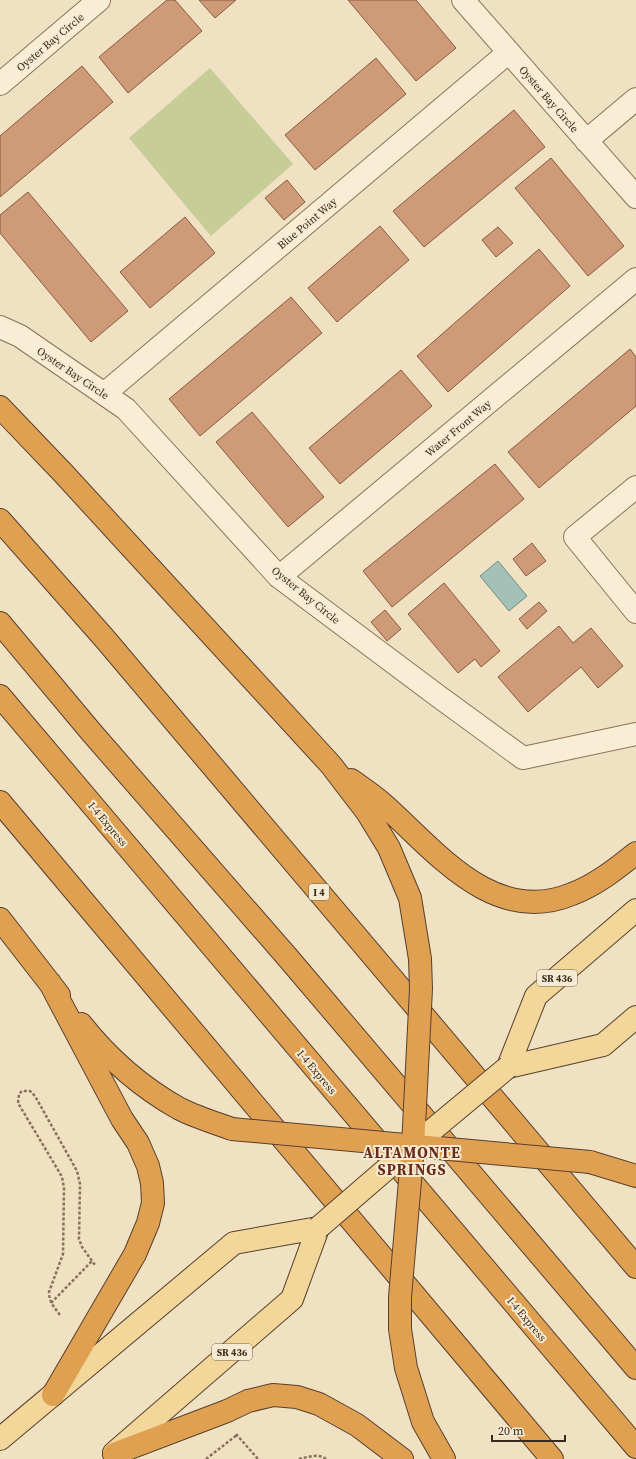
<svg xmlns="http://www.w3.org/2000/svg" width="636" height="1459" viewBox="0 0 636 1459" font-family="'Source Serif 4',serif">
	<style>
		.green { fill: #c7cd96 }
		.water { fill: #a4c1b8; stroke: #6b8f86 }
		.building { fill: #ce9a77; stroke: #885b3e }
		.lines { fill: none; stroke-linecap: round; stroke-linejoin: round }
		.minor-casing { stroke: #897259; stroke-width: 24 }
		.primary-casing { stroke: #56402d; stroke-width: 24 }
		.motorway-casing { stroke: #56402d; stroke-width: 24 }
		.path { stroke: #897259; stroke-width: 2.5; stroke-dasharray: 3 2; stroke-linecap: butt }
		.minor { stroke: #f9eed5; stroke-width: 22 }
		.primary { stroke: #f3d699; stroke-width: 22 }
		.motorway { stroke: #e0a051; stroke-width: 22 }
		.primary-bridge-casing { stroke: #56402d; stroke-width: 24; stroke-linecap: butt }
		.motorway-bridge-casing { stroke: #56402d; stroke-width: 24; stroke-linecap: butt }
		.primary-bridge { stroke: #f3d699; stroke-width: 22 }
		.motorway-bridge { stroke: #e0a051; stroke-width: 22 }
		.labels { text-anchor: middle; stroke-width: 4; stroke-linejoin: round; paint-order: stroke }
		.shield { fill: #f6ebd2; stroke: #716453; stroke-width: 1 }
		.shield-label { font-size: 10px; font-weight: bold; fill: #382a1d }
		.street-label { font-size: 11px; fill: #382a1d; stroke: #f6ebd2 }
		.district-label { font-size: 15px; font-weight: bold; letter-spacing: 1px; fill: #662b1c; stroke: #f6ebd2 }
	</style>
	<rect width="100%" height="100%" fill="#efe1c2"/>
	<path class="green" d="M210,68L293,164L211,236L129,138Z"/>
	<path class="water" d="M498,561L527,596L509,611L480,576Z"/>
	<path class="building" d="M167,0H175L202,31L128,93L99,57Z
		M199,0H236L215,18Z
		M348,0H416L456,48L416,81Z
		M376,58L406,94L315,170L285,135Z
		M82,66L113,102L0,197V136Z
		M514,110L545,147L424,247L393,211Z
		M551,158L624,246L588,276L515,188Z
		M287,180L305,202L284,220L265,198Z
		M28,192L128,311L91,342L0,233V215Z
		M185,217L215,253L150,308L120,272Z
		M380,226L409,260L337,322L308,288Z
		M498,227L513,243L496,257L482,240Z
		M539,249L570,286L448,392L417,356Z
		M291,297L322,333L200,436L169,399Z
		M630,349L636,357V406L539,488L508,452Z
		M401,370L432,406L340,484L309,448Z
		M252,412L324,497L288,527L216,442Z
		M495,464L524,499L392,607L363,571Z
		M532,543L546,561L526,576L513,559Z
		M444,583L500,651L481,667L475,659L458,673L408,614Z
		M539,602L547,611L527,629L519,619Z
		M385,610L401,629L387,641L371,622Z
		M559,626L573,643L591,628L623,666L598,688L581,667L528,712L498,677Z"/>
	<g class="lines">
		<defs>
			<path id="minor" d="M463,0L636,197
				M0,84L99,0
				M586,141L636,99
				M0,327L20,336L126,409L279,577L438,696L523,758L636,734
				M104,394L509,52
				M636,487L575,537L636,612
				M279,577L636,279"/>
			<path id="primary" d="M508,1067L536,996L636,910
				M508,1067L603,1045L636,1017
				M0,1439L234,1243L318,1228
				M114,1453L292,1299L318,1228"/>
			<path id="motorway" d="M0,407L64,474L331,765L367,812L389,848L410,898L420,959
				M0,520L105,639L636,1267
				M0,623L92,733L289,959L636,1368
				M0,696L636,1447
				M351,780C362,788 373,795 383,804C435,850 493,927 572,894C596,885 616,869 636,853
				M0,802L552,1459
				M0,919L59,995
				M50,983L122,1119L138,1143L148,1166L152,1183L153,1203L148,1223L135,1254L53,1395
				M81,1024C108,1058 142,1088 180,1109C196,1117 215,1123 232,1129
				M590,1162L636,1176
				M400,1329L406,1368L423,1422L444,1459
				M114,1454L227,1411L248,1401L273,1395L297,1397L319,1404L357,1425L402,1459"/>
		</defs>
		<use href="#minor" class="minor-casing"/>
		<use href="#primary" class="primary-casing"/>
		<use href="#motorway" class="motorway-casing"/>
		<path class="path" d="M51,1303L92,1261
			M60,1315C54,1307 49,1302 49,1292L63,1254L64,1188L62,1177L58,1170L18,1103L19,1094L22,1091H30L35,1096L77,1171L80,1184L79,1239L82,1247L95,1265
			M236,1434L258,1459
			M206,1459L237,1435
			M299,1459C308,1457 319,1453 326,1459"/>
		<use href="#minor" class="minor"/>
		<use href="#primary" class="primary"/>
		<use href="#motorway" class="motorway"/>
		<defs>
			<path id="primary-bridge" d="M318,1228L413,1146L508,1067"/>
			<path id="motorway-bridge" d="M232,1129L590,1162
				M400,1329V1297L413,1146L421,989L420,959"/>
		</defs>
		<use href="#primary-bridge" class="primary-bridge-casing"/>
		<use href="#motorway-bridge" class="motorway-bridge-casing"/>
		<use href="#primary-bridge" class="primary-bridge"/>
		<use href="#motorway-bridge" class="motorway-bridge"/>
	</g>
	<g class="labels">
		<g class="shield">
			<rect x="309" y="884" width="20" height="16" rx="3"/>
			<rect x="537" y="970" width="40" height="16" rx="3"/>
			<rect x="212" y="1344" width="40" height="16" rx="3"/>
		</g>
		<g class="shield-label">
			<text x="319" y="896">I 4</text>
			<text x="557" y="982">SR 436</text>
			<text x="232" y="1356">SR 436</text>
		</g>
		<g class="street-label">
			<text transform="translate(50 42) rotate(-40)" y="4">Oyster Bay Circle</text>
			<text transform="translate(549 99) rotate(49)" y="4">Oyster Bay Circle</text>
			<text transform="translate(307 223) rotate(-40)" y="4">Blue Point Way</text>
			<text transform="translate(73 373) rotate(34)" y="4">Oyster Bay Circle</text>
			<text transform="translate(458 428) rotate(-40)" y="4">Water Front Way</text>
			<text transform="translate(306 595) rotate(39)" y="4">Oyster Bay Circle</text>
			<text transform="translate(108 824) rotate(50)" y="4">I-4 Express</text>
			<text transform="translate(317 1072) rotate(50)" y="4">I-4 Express</text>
			<text transform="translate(527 1319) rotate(50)" y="4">I-4 Express</text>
		</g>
		<g class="district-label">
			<text x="412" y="1158">ALTAMONTE<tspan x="412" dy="17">SPRINGS</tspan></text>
		</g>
	</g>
	<path d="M492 1435v6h73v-6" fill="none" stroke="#382a1d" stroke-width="2"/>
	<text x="498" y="1435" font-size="12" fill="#382a1d" stroke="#f6ebd2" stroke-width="3" paint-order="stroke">20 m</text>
</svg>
